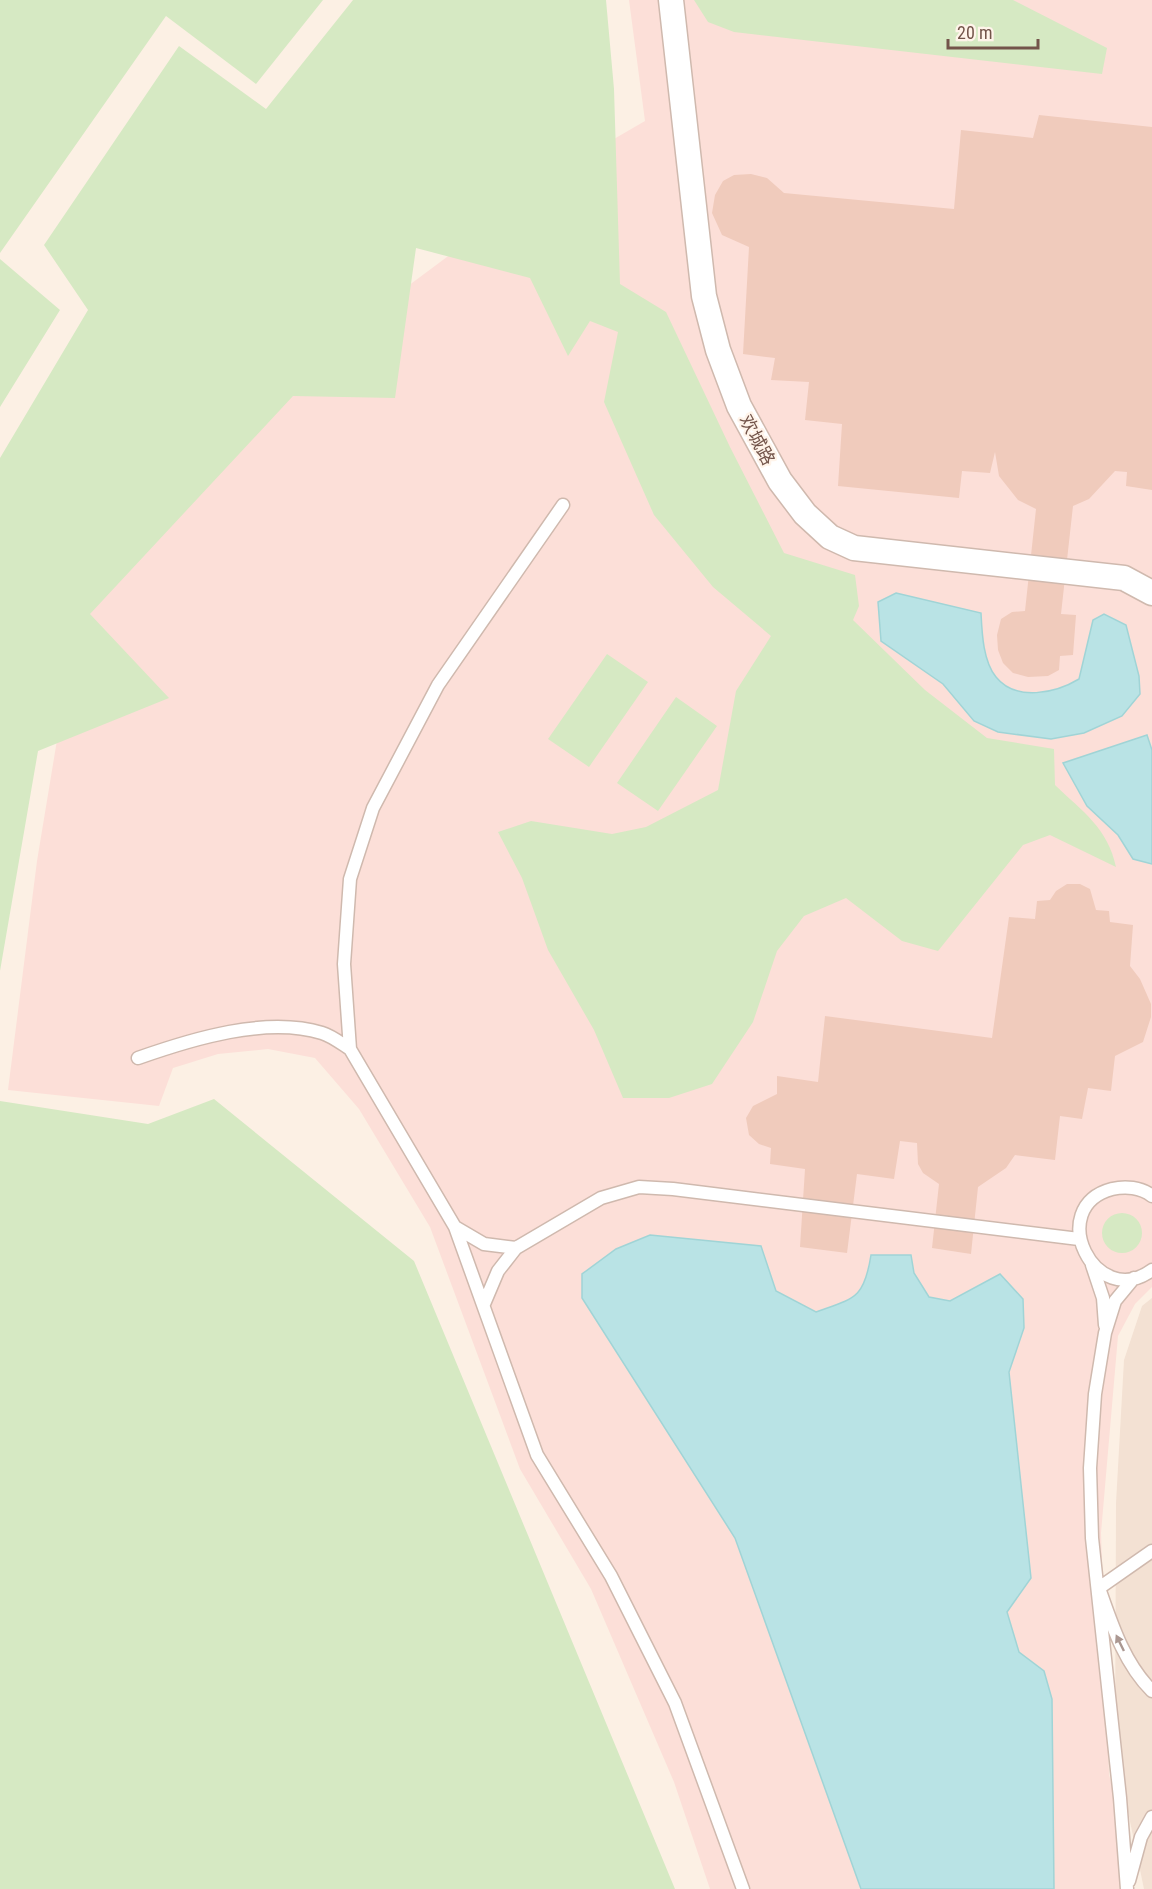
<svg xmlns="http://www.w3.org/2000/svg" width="1152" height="1889" viewBox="0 0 1152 1889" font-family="'Roboto Condensed','Noto Sans SC',sans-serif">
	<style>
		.residential { fill: #f3e1d3 }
		.commercial { fill: #fcdfd8 }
		.green { fill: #d6e9c3 }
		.water { fill: #b9e3e5; stroke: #a0d4d6; stroke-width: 1.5 }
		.building { fill: #f0cbbc }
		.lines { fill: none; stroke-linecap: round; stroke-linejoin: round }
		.lane-casing { stroke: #cfb9ae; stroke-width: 15 }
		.street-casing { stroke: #cfb9ae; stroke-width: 27 }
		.lane { stroke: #fff; stroke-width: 12 }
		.street { stroke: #fff; stroke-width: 24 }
		.oneway { fill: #ab9892 }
		.labels { text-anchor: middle; stroke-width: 4.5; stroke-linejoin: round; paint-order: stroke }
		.street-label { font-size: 18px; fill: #73544a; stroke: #fff4ea }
	</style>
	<rect width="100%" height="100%" fill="#fcf0e4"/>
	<path class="residential" d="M1152,1298V1889H1144L1115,1749L1116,1503L1124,1360L1142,1306Z"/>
	<path class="commercial" d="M629,0H1152V1287L1135,1304L1118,1336L1101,1533L1109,1774L1134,1889H710L674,1782L591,1589L520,1469L430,1227L359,1109L315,1058L268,1049L218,1054L173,1068L159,1106L8,1090L37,861L62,710L95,597L330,344L576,161L645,121Z"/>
	<path class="green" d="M0,0H323L256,84L166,16L0,253Z
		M353,0H606L614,89L620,284L666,312L730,447L784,553L855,575L859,606L853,620L925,690L987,738L1054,749L1055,785C1082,811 1108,828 1116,867L1050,835L1023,845L938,951L902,941L846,898L804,916L777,951L753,1022L712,1084L669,1098H623L594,1030L548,950L522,878L498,832L531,821L612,834L646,827L718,790L736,691L771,636L713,587L654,515L604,402L618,332L590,321L568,356L530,278L416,248L395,398L293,396L90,614L169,698L38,751L0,971V458L88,310L44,245L179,46L266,109Z
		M694,0H1013L1107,48L1102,74L734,32L708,22Z
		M0,259L60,310L0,407Z
		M607,654L648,682L589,767L548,739Z
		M676,697L717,726L658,811L617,783Z
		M214,1099L414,1261L675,1889H0V1101L148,1124Z
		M1102 1233a20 20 0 1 1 40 0a20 20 0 1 1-40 0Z"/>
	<path class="water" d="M896,593L981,613C982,633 983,661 996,677C1016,702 1056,693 1079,679L1093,620L1104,614L1126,625L1139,676L1140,694L1122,716L1084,733L1051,739L998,732L974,721L943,684L881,641L878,602Z
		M1147,735L1152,750V864L1133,859L1118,835L1087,806L1063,763Z
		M650,1235L761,1246L776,1291L816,1312C855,1298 864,1299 871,1255H911L914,1273L929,1297L950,1301L1000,1274L1023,1299L1024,1328L1009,1372L1031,1578L1007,1612L1019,1652L1044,1671L1052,1699L1054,1889H861L735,1538L582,1298V1274L616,1249Z"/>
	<path class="building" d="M1039,115L1152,127V490L1126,486L1127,472L1115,471L1089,499L1073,506L1061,614L1076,615L1073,655L1060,656L1059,670L1048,676L1028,677L1013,673L1003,663L998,650L997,635L1001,619L1012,612L1025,611L1036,509L1018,500L999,476L995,452L990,473L962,471L959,498L838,486L842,424L805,420L809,382L771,380L775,358L743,354L749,247L722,235L712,213L715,195L723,181L734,175L751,174L767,178L784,193L954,209L961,130L1033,138Z
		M1067,884H1080L1090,889L1096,910L1109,911L1110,922L1133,925L1130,966L1140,979L1151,1004V1017L1143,1042L1115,1056L1111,1091L1088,1088L1082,1119L1060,1116L1055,1160L1015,1155L1006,1168L978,1187L971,1254L932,1248L939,1184L923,1173L918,1164L917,1143L900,1141L894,1179L857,1174L847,1253L800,1247L805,1169L770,1164L771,1148L759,1144L749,1135L746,1118L753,1106L777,1094V1076L818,1082L825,1016L992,1038L1009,917L1035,919L1037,901L1050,900L1056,891Z"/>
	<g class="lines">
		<defs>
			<path id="lane" d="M563,505L438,685L373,808L350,879L344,964L350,1049L455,1227L484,1244L516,1248L601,1198L639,1187L673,1189L1079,1239
				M138,1058C192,1039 266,1016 322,1033C332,1036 342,1044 350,1049
				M1152,1196C1141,1187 1125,1186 1112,1189C1044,1207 1095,1312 1152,1270
				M455,1227L537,1455L611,1576L675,1703L743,1889
				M1092,1265L1103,1298L1105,1325
				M484,1304L498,1271L516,1248
				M1152,1551L1099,1588C1112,1625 1124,1663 1152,1691
				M1129,1881L1141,1837L1152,1817
				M1127,1889L1120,1798L1092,1538L1090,1468L1095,1394L1105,1333L1115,1301L1134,1278"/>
			<path id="street" d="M671,0L704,296L718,350L739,406L780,481L805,514L830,537L854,548L1124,578L1152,593"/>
		</defs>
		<use href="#lane" class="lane-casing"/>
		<use href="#street" class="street-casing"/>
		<use href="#lane" class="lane"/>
		<use href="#street" class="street"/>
	</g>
	<defs><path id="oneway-solid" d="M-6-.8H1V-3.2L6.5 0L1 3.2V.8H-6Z" transform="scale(1.5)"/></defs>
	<use class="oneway" href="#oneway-solid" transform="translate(1120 1643) rotate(-116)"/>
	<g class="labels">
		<g class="street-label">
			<text transform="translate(757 440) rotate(62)" y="6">欢城路</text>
		</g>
	</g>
	<path d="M948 39v9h90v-9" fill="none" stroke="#73544a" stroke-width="3"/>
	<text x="957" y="39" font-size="18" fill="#73544a" stroke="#fff4ea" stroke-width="4.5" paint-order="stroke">20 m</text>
</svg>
